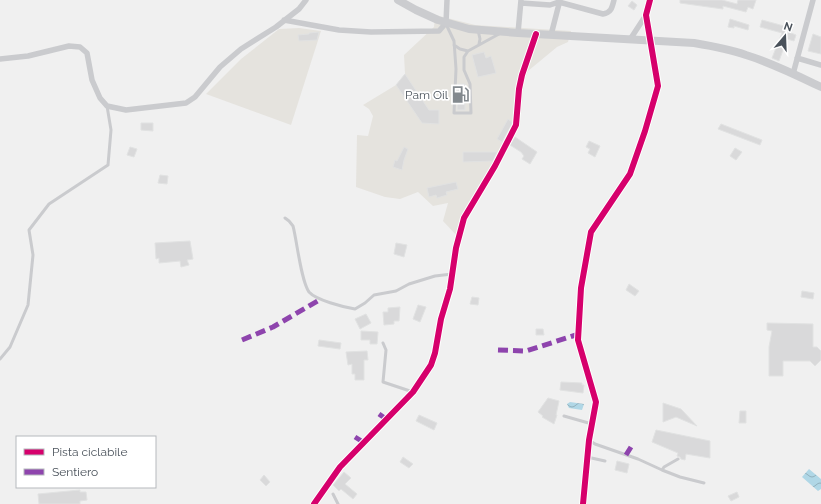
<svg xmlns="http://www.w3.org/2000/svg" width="821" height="504" viewBox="0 0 821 504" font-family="Raleway,sans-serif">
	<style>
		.commercial { fill: #e5e3de }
		.water { fill: url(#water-waves) }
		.building { fill: #d9d9da; stroke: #e1e2e2 }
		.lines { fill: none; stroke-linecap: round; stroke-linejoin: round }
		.lane { stroke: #cacbce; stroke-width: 3 }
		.street { stroke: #cacbce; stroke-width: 5.5 }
		.secondary { stroke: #cbcccf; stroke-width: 8 }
		.quiet { stroke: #8e44ad; stroke-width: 5; stroke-dasharray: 10 5; stroke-linecap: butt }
		.cycleway-casing { stroke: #fff; stroke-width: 8 }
		.cycleway { stroke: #d6006c; stroke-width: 6 }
		.labels { text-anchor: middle; stroke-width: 3.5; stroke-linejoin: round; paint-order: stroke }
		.poi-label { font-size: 12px; fill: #49515a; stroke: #fff; text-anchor: end }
	</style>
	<defs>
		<pattern id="water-waves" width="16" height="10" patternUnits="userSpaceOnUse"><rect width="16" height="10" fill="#b0d7e6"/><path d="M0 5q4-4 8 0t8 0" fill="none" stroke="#91b1bd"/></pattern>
	</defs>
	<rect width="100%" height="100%" fill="#f0f0f0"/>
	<path class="commercial" d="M435,15L475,25L571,31L568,42L557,47L528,71L524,82L520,125L483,193L466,219L462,237L457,236L443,221L448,203L433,206L418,192L400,199L385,197L356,187L357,135L368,136L373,116L369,109L363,105L396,85L405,74L404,55L434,27Z
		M299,28L321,31L291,125L206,94L241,59L279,29Z"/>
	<path class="water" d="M570,402L584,404L582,410L569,408L567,404Z
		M809,469L821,479V489L818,491L802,477Z"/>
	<path class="building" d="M680,0H722L737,4L738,0H756L753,9L748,7L746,12L723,6V9L680,3Z
		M632,1L637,5L634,10L628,6Z
		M730,19L749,25L748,30L734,26V28L728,27Z
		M762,20L784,26L785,24L793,27L791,33L796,35L794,41L787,39L779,61L772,58L782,33L760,27Z
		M319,32L317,40L299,41L298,35L309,34V33Z
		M813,34L821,37V54L808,51Z
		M484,52L486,58L491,56L496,73L478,77L472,55Z
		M405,74L429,110H439V124L422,123L396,85Z
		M458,84H465V110H457Z
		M508,119L512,122V124L502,142L497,139Z
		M141,123H153V131L141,130Z
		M721,124L762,140L760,145L718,129Z
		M515,137L537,152L530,164L522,159L524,156L521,152L510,145Z
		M589,141L600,146L595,157L588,153L590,149L586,147Z
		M130,147L137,149L134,157L127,155Z
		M404,147L408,149L404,160L402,170L393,167L395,160L397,161Z
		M735,148L742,152L736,160L730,156Z
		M463,152H497L493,161L463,162Z
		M160,175L168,176L167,184L158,183Z
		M456,182L458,189L446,192L447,195L437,198L436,195L429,197L427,188Z
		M190,241L193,259L187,260L189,265L181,267L180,261L159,263V258L156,259L155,243Z
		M396,243L407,245L404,257L394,254Z
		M629,284L639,291L635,296L626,290Z
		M802,291L814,293L813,299L801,297Z
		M472,297L479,298L478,305L470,304Z
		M418,305L426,307L420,322L413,319Z
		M400,307L399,321H394V324L384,325L383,312H388V308Z
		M366,314L371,323L360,329L355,319Z
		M767,323L813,324V347H817L821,351V360L815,366L810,361H783V376H769V347L772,331L767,330Z
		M536,329H543L544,335H536Z
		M361,331L378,332L377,344H370V340H361Z
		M319,340L341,343L340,349L318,346Z
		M367,351L368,360H364V380H355V374H352V364L348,365L346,352Z
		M561,382L582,383V385H584L583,393L560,390Z
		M548,398L559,401L556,415H557L554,424L542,417L543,416L538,412Z
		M663,403L681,409L697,426L676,417L663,422Z
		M740,411H746V423H739Z
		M419,415L437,423L434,430L416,421Z
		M656,430L710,441V458L686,454L685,460L681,459L680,457L677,456L678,453L652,442Z
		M403,457L413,464L409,468L400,462Z
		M617,461L629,464L627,473L615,470Z
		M344,472L351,478L345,484L357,494L353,499L341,489L339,491L333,485Z
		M264,475L270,482L266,486L260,480Z
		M80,490V492H86L87,500L80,501V504H39L38,494Z
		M737,492L739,497L731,501L728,496Z"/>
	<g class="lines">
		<path class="lane" d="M446,24L454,41L456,69L454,113H471L470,84L464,70V57L468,51L499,34
			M478,30L480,39L479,44
			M454,45L460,49L468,51
			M285,218L289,221L293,226C297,241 301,281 309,292C316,300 343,307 355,309L365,303L374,295L396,291L409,284L435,276L452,274
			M383,343L386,350L383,382L413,392
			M0,359L10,347L28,305L33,255L29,230L49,204L108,165L111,130L107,106
			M564,416L592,424
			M589,440L595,444L638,459L662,470L680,477L704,483
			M587,457L605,461
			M662,470L664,467L678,459
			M333,494L338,504"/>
		<path class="street" d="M521,3L550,5L559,2L603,14C611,13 612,8 614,0
			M284,20L339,30L371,32L439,31L446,23L447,0
			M518,33L521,0
			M551,35L560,0
			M631,38L646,15
			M797,58L821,65
			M0,59L28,56L69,46L80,47L87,53L92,80L100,98L107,106L126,110L186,103L195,97L220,67L241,49L276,27L299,9L306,0
			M793,74L813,0
			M314,504L340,467L413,392L431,365L435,353L441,319L450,289L456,248L464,218L495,166L516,125L519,89L522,75L536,34
			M583,504L589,440L596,402L578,340L581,288L591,232L630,174L645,131L658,86L646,15L650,0"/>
		<path class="secondary" d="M398,0L416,10L438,20L469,29L518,33L694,43C712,46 729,49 746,55C772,63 796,75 821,87"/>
		<path class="quiet" d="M242,340L273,327L321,299
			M498,350L526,351L579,334
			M379,414L386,419
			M355,437L363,442
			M626,455L631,447"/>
		<defs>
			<path id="cycleway" d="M314,504L340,467L413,392L431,365L435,353L441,319L450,289L456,248L464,218L495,166L516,125L519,89L522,75L536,34
				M583,504L589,440L596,402L578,340L581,288L591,232L630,174L645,131L658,86L646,15L650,0"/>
		</defs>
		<use href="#cycleway" class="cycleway-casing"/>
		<use href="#cycleway" class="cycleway"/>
	</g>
	<defs>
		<symbol id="fuel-bare" viewBox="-9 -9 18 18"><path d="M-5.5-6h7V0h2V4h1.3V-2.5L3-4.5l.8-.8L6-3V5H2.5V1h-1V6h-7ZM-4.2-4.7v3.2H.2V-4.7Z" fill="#83898e" stroke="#fff" stroke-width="2.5" paint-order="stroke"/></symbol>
	</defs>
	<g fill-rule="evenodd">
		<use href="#fuel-bare" x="448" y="82" width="25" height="25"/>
	</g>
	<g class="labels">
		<g class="poi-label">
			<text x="448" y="99">Pam Oil</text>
		</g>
	</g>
	<rect x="16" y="436" width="140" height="52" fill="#ffffff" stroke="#b6b9bd"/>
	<rect x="24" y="449" width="20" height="6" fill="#d6006c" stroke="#b6b9bd"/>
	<text x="52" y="456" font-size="12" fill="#49515a">Pista ciclabile</text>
	<rect x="24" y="469" width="20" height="6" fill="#8e44ad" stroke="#b6b9bd"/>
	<text x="52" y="476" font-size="12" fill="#49515a">Sentiero</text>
	<g transform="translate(785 36) rotate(19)" stroke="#ffffff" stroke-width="3" paint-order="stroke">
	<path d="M0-3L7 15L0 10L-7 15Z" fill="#49515a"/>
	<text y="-6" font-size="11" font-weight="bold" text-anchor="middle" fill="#49515a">N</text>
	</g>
</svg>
